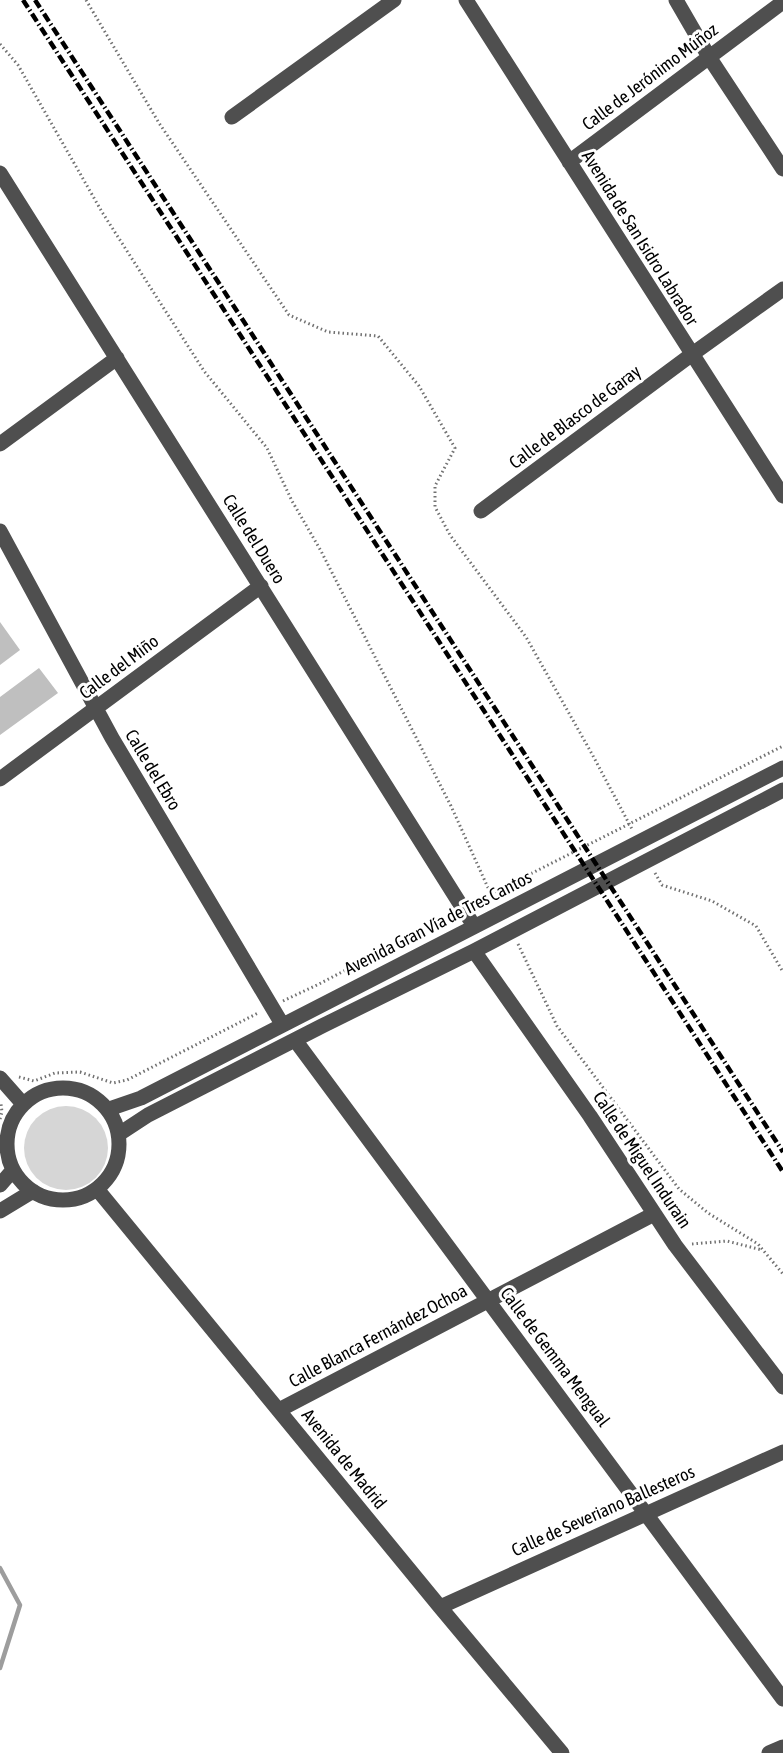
<svg xmlns="http://www.w3.org/2000/svg" width="783" height="1753" viewBox="0 0 783 1753" font-family="'Asap Condensed',sans-serif">
	<style>
		.green { fill: #d6d6d6 }
		.lines { fill: none; stroke-linecap: round; stroke-linejoin: round }
		.stream { stroke: #9d9d9d; stroke-width: 4.5 }
		.building { fill: #bfbfbf }
		.path { stroke: #717171; stroke-width: 3; stroke-dasharray: 1.5 3; stroke-linecap: butt }
		.minor { stroke: #4f4f4f; stroke-width: 15 }
		.rail { stroke: #000; stroke-width: 4.5; stroke-dasharray: 9 3 1.5 3; stroke-linecap: butt }
		.labels { text-anchor: middle; stroke-width: 6; stroke-linejoin: round; paint-order: stroke }
		.street-label { font-size: 18px; fill: #000; stroke: #fff }
	</style>
	<rect width="100%" height="100%" fill="#fff"/>
	<path class="green" d="M24 1148a42 42 0 1 1 84 0a42 42 0 1 1-84 0Z"/>
	<g class="lines">
		<path class="stream" d="M0,1568L20,1605L0,1668"/>
	</g>
	<path class="building" d="M0,622L20,650L0,665Z
		M39,668L58,693L0,735V697Z"/>
	<g class="lines">
		<path class="path" d="M86,0L159,123L289,315L328,332L378,336L419,386L455,448L435,486V507L450,535L526,637L592,754L633,831
			M0,44L18,65L102,212L204,371L267,448L292,501L321,551L451,806L494,901
			M655,873L662,885L712,901L756,926L783,972
			M475,902L783,746
			M518,944L557,1026L679,1189L708,1213L758,1244L783,1274
			M283,1001L319,984L451,915
			M19,1077L34,1081L55,1073L80,1072L113,1083L127,1080L258,1013
			M0,1119L2,1112L1,1104
			M692,1244L727,1241L762,1250"/>
		<path class="minor" d="M466,0L783,496
			M676,0L709,57L783,169
			M232,117L394,0
			M569,162L783,2
			M0,173L474,926
			M0,444L117,358
			M481,511L691,355L783,289
			M0,531L112,738L282,1024
			M0,779L261,586
			M474,951L590,1116L675,1245L783,1387
			M295,1040L783,1699
			M0,1078L23,1104
			M7 1144a56 56 0 1 1 112 0a56 56 0 1 1-112 0Z
			M109,1109L141,1098L783,768
			M119,1134L148,1115L322,1026L474,951L783,790
			M0,1185L13,1170
			M97,1189L440,1607L562,1753
			M0,1211L33,1191
			M279,1410L654,1214
			M440,1607L783,1452
			M769,1753L783,1747"/>
		<path class="rail" d="M23,0L783,1172
			M35,0L783,1152"/>
	</g>
	<g class="labels">
		<g class="street-label">
			<text transform="translate(650 77) rotate(-37)" y="6">Calle de Jerónimo Múñoz</text>
			<text transform="translate(640 238) rotate(58)" y="6">Avenida de San Isidro Labrador</text>
			<text transform="translate(575 417) rotate(-37)" y="6">Calle de Blasco de Garay</text>
			<text transform="translate(254 539) rotate(58)" y="6">Calle del Duero</text>
			<text transform="translate(119 667) rotate(-37)" y="6">Calle del Miño</text>
			<text transform="translate(153 770) rotate(59)" y="6">Calle del Ebro</text>
			<text transform="translate(438 923) rotate(-27)" y="6">Avenida Gran Vía de Tres Cantos</text>
			<text transform="translate(642 1160) rotate(56)" y="6">Calle de Miguel Indurain</text>
			<text transform="translate(378 1336) rotate(-28)" y="6">Calle Blanca Fernández Ochoa</text>
			<text transform="translate(555 1357) rotate(53)" y="6">Calle de Gemma Mengual</text>
			<text transform="translate(344 1459) rotate(51)" y="6">Avenida de Madrid</text>
			<text transform="translate(603 1511) rotate(-24)" y="6">Calle de Severiano Ballesteros</text>
		</g>
	</g>
</svg>
